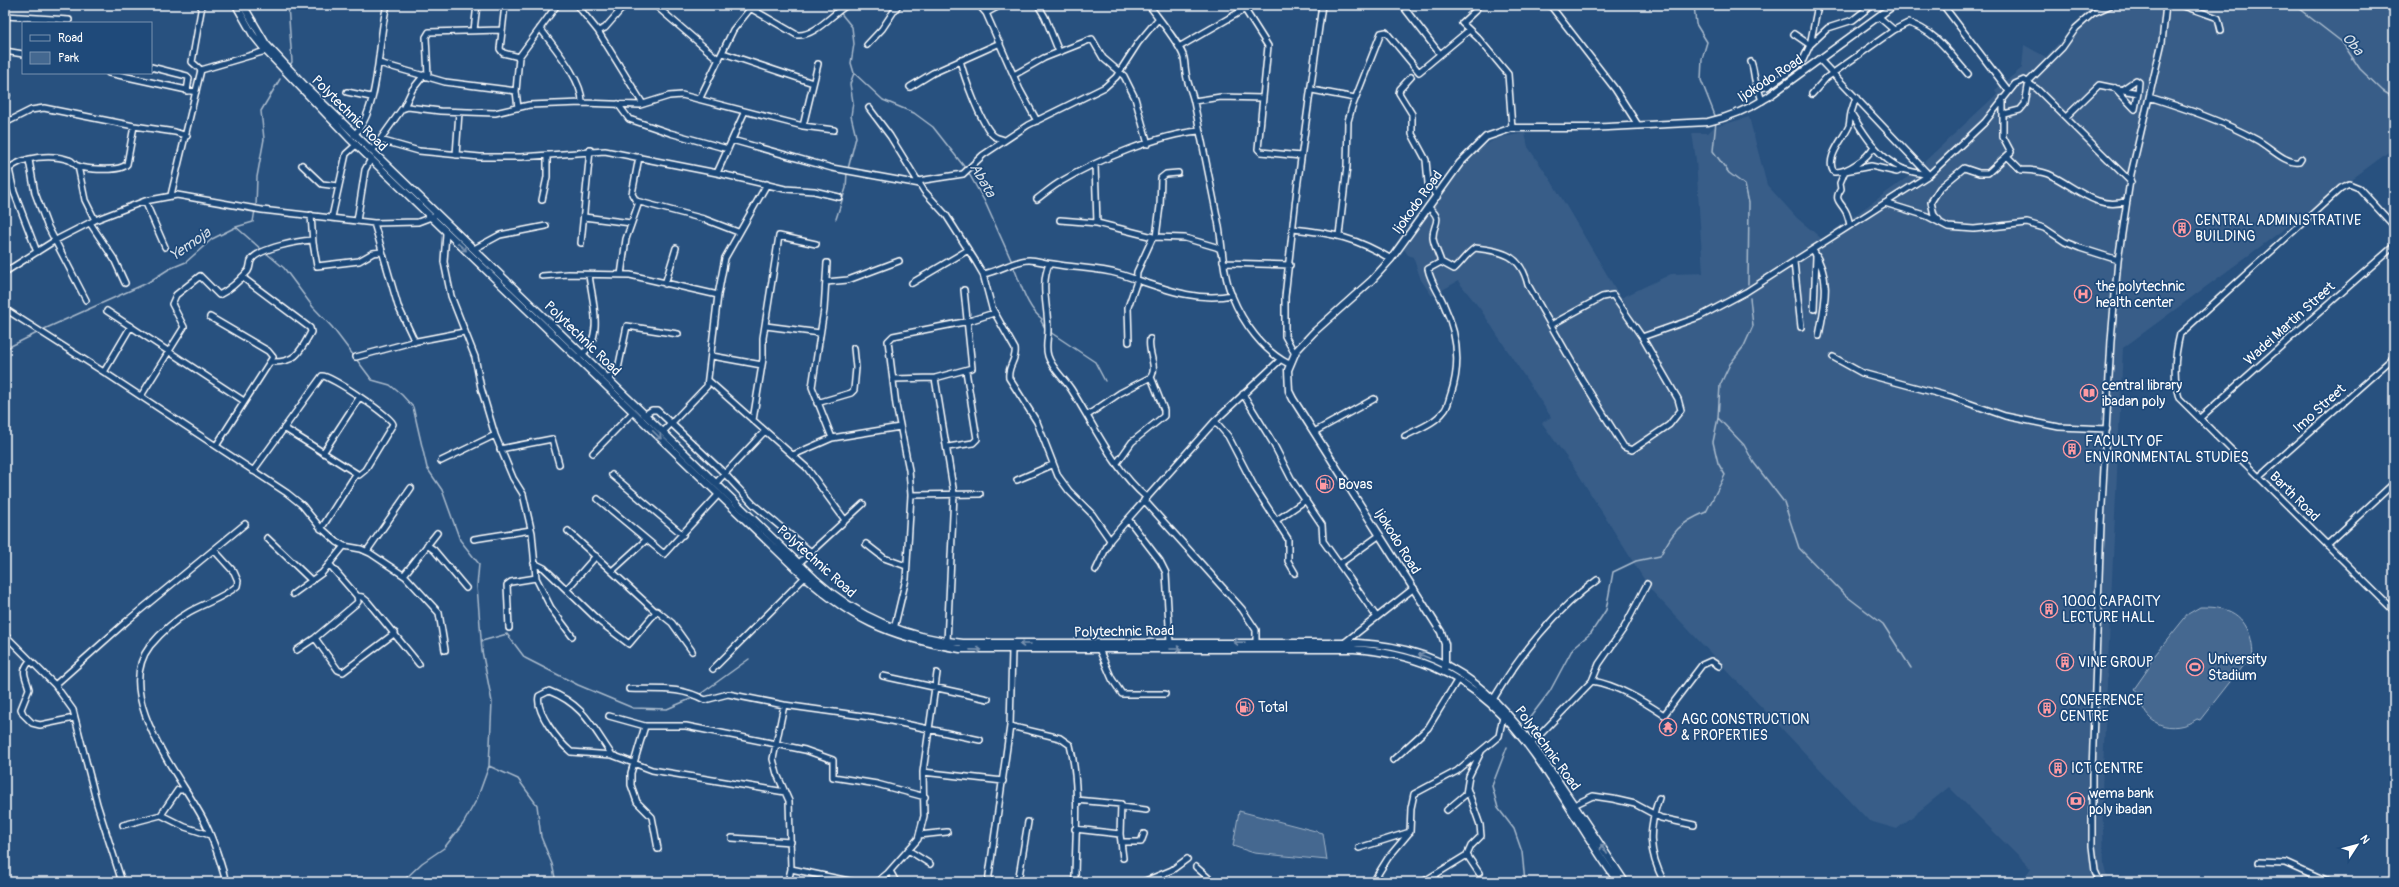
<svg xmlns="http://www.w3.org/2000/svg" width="2399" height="887" viewBox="0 0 2399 887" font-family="Pangolin,sans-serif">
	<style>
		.built { fill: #375d88 }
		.green { fill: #446890; stroke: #a2b4c8 }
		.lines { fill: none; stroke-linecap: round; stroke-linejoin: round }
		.stream { stroke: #aabbcd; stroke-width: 1.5 }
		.minor-casing { stroke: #fff; stroke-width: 8 }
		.major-casing { stroke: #fff; stroke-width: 9 }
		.minor { stroke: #1f4a7a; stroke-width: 5 }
		.major { stroke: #1f4a7a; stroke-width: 6 }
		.oneway { stroke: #7992af }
		.labels { text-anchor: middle; stroke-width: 3.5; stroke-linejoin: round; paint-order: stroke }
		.street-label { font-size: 14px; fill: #fff; stroke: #1f4a7a }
		.poi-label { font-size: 14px; fill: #fff; stroke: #1f4a7a; text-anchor: start }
		.water-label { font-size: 15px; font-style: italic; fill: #d4dde6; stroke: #1f4a7a }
	</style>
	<rect width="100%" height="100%" fill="#28517f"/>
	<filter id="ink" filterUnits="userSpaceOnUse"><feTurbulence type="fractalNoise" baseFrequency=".025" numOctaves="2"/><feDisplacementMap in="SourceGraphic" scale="8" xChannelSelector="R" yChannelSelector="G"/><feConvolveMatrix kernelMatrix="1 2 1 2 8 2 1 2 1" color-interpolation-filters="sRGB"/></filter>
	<g filter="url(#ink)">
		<path class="built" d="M2082,5H2394V148L2123,348L2102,790L2104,866L2108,882H2019L2031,869L1949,787L1897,829L1869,821L1650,589L1577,472L1542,423L1551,417L1481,310L1458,281L1432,296L1421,280L1413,257L1408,255L1404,249L1431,208L1473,153L1497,138L1525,133L1528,147L1552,182L1621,298L1671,274L1703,273L1696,160L1692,133H1708L1714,127L1749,117L1767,185L1797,218L1822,239L1909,176L1997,94L1995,90L2022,68L2024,45L2046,57L2088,10Z"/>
		<path class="green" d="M2200,607C2211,607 2221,607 2231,612C2250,621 2256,648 2251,666L2244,664L2200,720L2197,719C2173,735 2141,726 2140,693L2134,689L2148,669L2151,660L2188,614Z
			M1239,811L1323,833L1327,860L1254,853L1233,846Z"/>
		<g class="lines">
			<path class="stream" d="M288,5L292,62L290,65
				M834,5L852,27L854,44L851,63L854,73L883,100L914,113L933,127L966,169
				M1694,5L1696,24L1707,42L1702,59L1701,80L1716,118
				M2294,5L2342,42L2360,69L2383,91L2394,98
				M1716,121L1713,151L1729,173L1745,185L1749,203L1748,284
				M848,169L856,137L851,116L853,102L850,84L854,73
				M968,172L985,202L1012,262
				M256,207L257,177L264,139L261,111L280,79
				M836,219L846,188L847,173
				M236,227L262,250
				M265,252L284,268L313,307L332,327L372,380L390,385L402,395L413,407L427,468L442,490L460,540L479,564L477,586L482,651L492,702L489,766L477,799L463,824L444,848L422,863L402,882
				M1013,266C1021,283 1026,307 1042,319L1041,321L1046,330
				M42,330L147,283L169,269L186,262L212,239L236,227L253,222L255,210
				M1050,332L1095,362L1105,381
				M5,349L39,332
				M1718,418L1744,445L1754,463L1784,502L1799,548L1845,595L1883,624L1911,668
				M482,641L507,634L525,658L578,685L633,708L667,709L695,697
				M699,695L749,659
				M1528,720L1550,691L1573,648L1591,633L1606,610L1613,572L1636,561L1660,556C1673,531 1680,523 1706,512L1725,475L1718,463L1713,442L1718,418L1720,385L1730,364L1744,346L1753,326L1750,298
				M1507,747L1492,786L1498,808L1514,829L1522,852L1525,882
				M489,766L518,779L537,805L541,837L552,864L556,882"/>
			<defs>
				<path id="minor" d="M505,5L500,49L503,53L519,57
					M577,5L598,31L643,104
					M655,5L719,60
					M745,5L797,35C814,37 832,14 847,5
					M979,5L986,13L1020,90L1037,121
					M1038,5L1045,17L1059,52
					M1149,5C1158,18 1181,45 1184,58C1185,63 1185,68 1186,73C1187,83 1192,92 1194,102C1202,142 1210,181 1218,221C1223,246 1222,272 1232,296C1243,323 1263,351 1289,364
					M1242,5L1268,46L1258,149L1261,152L1301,156
					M1402,5L1440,54
					M1478,5L1476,10L1462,23L1478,38L1508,74L1512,128
					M1550,5L1615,89L1638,125
					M1943,5L2008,90
					M2181,5L2218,18L2221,30
					M986,13L1001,5
					M5,16L69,20
					M1879,17L1894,30L1908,23C1935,30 1950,54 1968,74
					M540,28C553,46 583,80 582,103
					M474,30L477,5
					M598,31L605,28L625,5
					M1794,34L1810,45L1818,5
					M867,45L882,29L898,5
					M1179,47L1245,9
					M5,51L23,54
					M723,53L813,83
					M960,60C964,77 980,120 991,133C994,138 999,138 1004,140
					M1820,60L1929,175L1985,122L2015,84L2024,80L2037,89L2131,182
					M1751,62C1755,71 1753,80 1758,88
					M379,63L445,82L516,91
					M151,67L187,76L189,78L187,91
					M201,70L269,50
					M109,73L196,92
					M1014,75L1044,58L1092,39L1103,58L1124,76L1135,98L1148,144
					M428,76L426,37L429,32L501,30
					M1411,77L1400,89L1399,93L1412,114V134L1426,160L1428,183L1437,197
					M910,87L933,73L1000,43
					M2115,88L2135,109L2138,93
					M1312,90L1355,98
					M347,92L371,97
					M1812,94L1826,78L1894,30
					M5,96L7,95
					M1856,97L1851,113C1864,134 1879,159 1903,169C1911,172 1920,173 1928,175
					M2149,97C2187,109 2223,121 2257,140C2270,147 2285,164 2299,162L2301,159
					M700,98L733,30L750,9
					M1194,101L1221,97L1262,98
					M1762,101L1758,88L1767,87L1795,68L1803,60L1810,45L1828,28L1853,20L1872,5
					M618,104L629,119L670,133L728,149
					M404,107L412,90L424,75
					M518,108L516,91L519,57L557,5
					M869,108L890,136L924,191L946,215L976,262L983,274L992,308L1015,349C1017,360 1007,366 1009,378L1037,422L1058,476L1069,491L1092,514L1110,540
					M1851,113C1850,117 1850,122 1849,126C1844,138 1824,159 1834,172C1847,173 1868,158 1874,146
					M2004,114L2020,110L2025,104L2029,81L2062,48L2076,28L2093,13L2111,5
					M2066,117L2099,85L2138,93L2139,82L2136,80L2123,89
					M5,123L31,110L44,108L134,126L175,132L187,136
					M803,126L818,64
					M354,135C381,108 377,41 387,5
					M380,140L419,151L480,157H521L605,151L717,173L785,189L814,191L839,197
					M732,140L832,168L920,184
					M372,151L402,109L408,107L440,111L495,113L529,105L582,103L640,105L669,96L682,95L803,126L834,130
					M456,155L459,112
					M2007,156L2021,170C2030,170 2040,171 2048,174C2074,185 2097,212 2127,201
					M639,157L632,194L636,201L704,219L738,232
					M29,160L35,193L47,225L86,300
					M302,165L322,184L338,186
					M1095,165L1097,223
					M78,166L85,200L95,220
					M717,173L744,113
					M918,181L963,174L983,155L1028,125L1105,87L1116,77L1138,43L1158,19
					M171,195L201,70L192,62L202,5
					M1037,199C1045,193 1053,186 1062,181C1095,161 1160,134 1199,131
					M542,200L547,177V155
					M145,201L165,247
					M1885,203L1927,216L1948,227L1974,229L2027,223L2044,228L2065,242L2080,248L2118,260
					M1428,207C1445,221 1432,223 1433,238C1434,246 1439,255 1441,262
					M311,215L313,243L317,266L359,261L373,253L381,252
					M332,217L346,154L356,145
					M584,217L631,223
					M1060,220L1097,223L1153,237L1185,238L1216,247L1220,249L1221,253
					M1939,220L1934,215L1931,202L1940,188L1964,168L1979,173H1988L2011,152L2003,137V98
					M357,221L365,170L371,159
					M90,223L114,259L125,283
					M374,223L398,306L415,342
					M1850,225C1849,221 1848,216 1846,212C1841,202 1833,200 1841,189L1840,183L1845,171L1871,166L1897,172L1903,169
					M2394,226L2359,188L2349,184L2341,188L2180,334C2175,354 2173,378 2179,398L2394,611
					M1293,229C1332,233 1357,238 1391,259
					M446,233L444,262L451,296L475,357L481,388L495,435L513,478L523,494L532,533L536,578L551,608L572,636
					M1339,235L1347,166L1348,121L1352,107L1381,33L1386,32L1419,72L1468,31
					M1156,237L1160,206L1161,178L1166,174L1178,173
					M581,243L590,150
					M474,249L500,235L546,226
					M1813,250C1832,280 1825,302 1819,336
					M37,252L14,192L9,169C23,156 52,154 69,160C73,161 75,166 79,167C89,169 121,172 127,164L134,126
					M1223,261L1224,263L1290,265
					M1794,262L1801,327
					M827,263L824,310L812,387L832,438
					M1049,264C1040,286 1048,306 1048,330C1048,339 1045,347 1048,356C1052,369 1064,378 1071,389C1094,425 1113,469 1147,498
					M5,272L54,241L95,220L145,201L177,195L262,210L374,223L418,222L434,216
					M983,274C1000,271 1015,260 1029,260C1036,260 1045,263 1053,264C1074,268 1099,268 1119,274C1156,285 1192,303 1232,295
					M621,275L626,239L639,202
					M542,276L568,274L630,275L718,295
					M242,277L310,328L311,332C300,352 296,363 271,362
					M826,282L848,280L899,261
					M912,283L968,250
					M665,284L676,248
					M5,309L110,376L287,493L302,505L319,526L337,542L344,546L361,549L370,553L406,577L439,613L445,650
					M1814,309L1816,256
					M107,311L244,401
					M210,317L268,351L273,357L216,446
					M1551,325L1602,297L1613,295L1642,337
					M766,326L820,333
					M1129,342L1128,307L1136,284L1137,272L1153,237
					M1295,354L1285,336V297L1297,188L1322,5
					M581,355C605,338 592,300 589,275
					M712,356L762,365
					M356,357L412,342L464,332
					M1833,357L1862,373L1951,397L2005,416L2059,427L2107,429
					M104,372L131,326
					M935,378L954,494L947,642
					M608,379L618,369L627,326L678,334
					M893,379L935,378L972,368L964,290
					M709,381L807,468L845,520
					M1243,394L1273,443L1293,482L1322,525L1323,541L1376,616
					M141,396L184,327L172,304L176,295L200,276L219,295C229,290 241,279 248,271C251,267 249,263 252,259C261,248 298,241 312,240
					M817,403L851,393L854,390L856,368L854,348
					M644,415L652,410H657L725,474L753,504L811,552
					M1088,415L1120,393L1151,377C1158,367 1147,351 1150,339
					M2200,418L2394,246
					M753,420L763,359V338L779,236L816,244
					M1215,421L1228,436L1254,486L1288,539V561L1295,573
					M663,432L707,386L718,295L725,258L767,184
					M1314,432L1374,399
					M1405,436C1418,429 1435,423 1444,411C1448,407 1449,399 1451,394C1461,364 1457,333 1444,305C1439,292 1431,283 1428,269L1441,262L1454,269C1462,262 1466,254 1475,248C1503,251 1521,255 1528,285L1581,378L1624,447L1632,450L1669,425L1681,410L1678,399L1642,337L1699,317L1746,292L1929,175
					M948,447L973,443L977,439L966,371
					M500,449L552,439L559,464
					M323,453L359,398
					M593,453L633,412
					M793,455L832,438L900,427
					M441,461L495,435
					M1117,463L1132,442L1164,416V410L1151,377
					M253,471L322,376C330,375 392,417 393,424L365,470L359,475L284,428
					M612,475L683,535
					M2259,477L2394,357
					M1017,480L1052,465
					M716,483L765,431
					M911,495L980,494
					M598,499L664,554L719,494
					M1144,500L1242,609L1256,630V643
					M1128,519L1160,561L1166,573L1170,643
					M1277,520L1306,500
					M321,529L356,474
					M568,531L656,612L657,611L672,623L692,651
					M267,538L312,581
					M474,539L531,530
					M866,544L884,558L906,566
					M427,545L434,550L466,588
					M2327,545L2394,483
					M214,550L234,572L238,581L237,586C223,598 205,603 189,612C175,620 160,634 150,646C112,695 179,774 202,817C213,837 220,860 226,882
					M367,551L411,488
					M534,563L544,568L600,622L629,644L656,612
					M799,563L863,504
					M1341,563L1380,535
					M1096,570L1110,540L1128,519L1215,421L1280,360
					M612,571L646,540
					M404,575L437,533
					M567,589L596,556
					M293,594L322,573L344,546
					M357,596L362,597L368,602L419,664
					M509,628L507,585L511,582L536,578
					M894,629L906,579L911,495L909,470L896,405L888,341L893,336L969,321L994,313
					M5,635L55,685L73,710L97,804L122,882
					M315,638L338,670L343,672L395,633
					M1344,643L1414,588
					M1099,649L1112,679L1122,694H1165
					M297,650L315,638L358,602L357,596L330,565
					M30,661C20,672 26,676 29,689L21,709L23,714L32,723L40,725L74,718
					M713,669L805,577
					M883,676L988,699
					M1592,681C1617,685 1643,701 1664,715L1702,665L1711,661L1719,666
					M55,685L127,621L245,524
					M629,689C657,690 680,686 705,700L728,694L784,705L877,718L980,740
					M1494,698C1519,656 1557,608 1597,580
					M784,705L773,759L777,774L789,801L791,869L788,882
					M609,716L645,726H686L776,744L805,750L833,760V777L877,784L925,797
					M645,726L631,773V785L637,802L652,817L658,849
					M1010,726L1060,738L1070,745C1081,788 1075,838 1075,882
					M1532,743L1592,681L1599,664L1624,628L1647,584
					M612,755C592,726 583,704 549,691L539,696C535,712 559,742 571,752L612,755L652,770L785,792
					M1393,760L1428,728L1458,679
					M923,772L1003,781
					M1659,798C1648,830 1648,851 1664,882
					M1076,800L1121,804L1120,834L1123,858
					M1574,805L1593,796L1613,799L1635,804L1661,818L1694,825
					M1122,807L1146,810
					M1447,810L1466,794L1469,776L1481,752
					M161,815L178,790H185
					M123,825L161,815L185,827L210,835
					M1075,829L1120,834
					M919,835L947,832
					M732,838L791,842
					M1121,842H1141L1144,834
					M1359,848L1410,832L1411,808L1414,794L1457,771L1499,736L1503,716
					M908,850L930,864
					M1467,855L1479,873
					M2259,862L2285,863L2327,882
					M1196,867L1213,882
					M791,869L854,882
					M890,871L896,882
					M877,882L888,873L918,839L924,816L923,772L937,673
					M988,882L1010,726L1012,650
					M1018,882L1028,822
					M1143,882L1172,870L1187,859
					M1373,882L1388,858L1409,833
					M1423,882L1467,855L1471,846L1481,836L1480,825L1467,788
					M2100,882L2095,871L2092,846V771L2101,523L2111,340L2118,260L2131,174L2162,42L2166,5"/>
				<path id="major" d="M236,5L253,35L266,51L349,138L795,568C849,619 888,637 960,649H1354C1508,660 1540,773 1618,882
					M243,5L266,44L307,88L815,579C857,617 906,638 963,643H1358C1459,648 1503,701 1556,778C1579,813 1602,847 1625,882
					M1445,668V644L1441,632L1293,399L1289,391L1288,370L1296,351L1314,332L1372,280L1391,259L1460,163L1486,137L1512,128H1588L1708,122C1730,117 1749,109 1768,97L1894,5"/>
			</defs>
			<use href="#minor" class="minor-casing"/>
			<use href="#major" class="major-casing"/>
			<use href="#minor" class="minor"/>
			<use href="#major" class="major"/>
		</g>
		<defs><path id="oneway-shaft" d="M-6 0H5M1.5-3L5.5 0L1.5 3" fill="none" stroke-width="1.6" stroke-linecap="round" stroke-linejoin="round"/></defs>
		<g class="oneway">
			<use href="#oneway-shaft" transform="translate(462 247) rotate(41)"/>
			<use href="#oneway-shaft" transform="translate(657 435) rotate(44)"/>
			<use href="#oneway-shaft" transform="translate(1239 642) rotate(-179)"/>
			<use href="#oneway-shaft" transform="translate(1025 644) rotate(-180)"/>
			<use href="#oneway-shaft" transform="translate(1176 649)"/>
			<use href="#oneway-shaft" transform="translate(976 650) rotate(1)"/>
			<use href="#oneway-shaft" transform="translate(1424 656) rotate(-159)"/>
			<use href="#oneway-shaft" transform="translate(1604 849) rotate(-123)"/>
		</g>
	</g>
	<defs>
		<symbol id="building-ring" viewBox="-11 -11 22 22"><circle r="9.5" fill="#1f4a7a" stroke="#ff9aa2" stroke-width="1.5"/><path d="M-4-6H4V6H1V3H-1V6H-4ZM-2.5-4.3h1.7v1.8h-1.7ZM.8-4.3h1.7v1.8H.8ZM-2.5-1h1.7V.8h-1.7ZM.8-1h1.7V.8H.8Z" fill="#ff9aa2"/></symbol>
		<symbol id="hospital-ring" viewBox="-11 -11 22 22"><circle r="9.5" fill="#1f4a7a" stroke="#ff9aa2" stroke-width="1.5"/><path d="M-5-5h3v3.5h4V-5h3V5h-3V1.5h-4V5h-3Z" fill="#ff9aa2"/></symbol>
		<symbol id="library-ring" viewBox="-11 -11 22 22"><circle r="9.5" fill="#1f4a7a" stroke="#ff9aa2" stroke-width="1.5"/><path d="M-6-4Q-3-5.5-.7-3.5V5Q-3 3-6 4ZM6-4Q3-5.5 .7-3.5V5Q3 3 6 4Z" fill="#ff9aa2"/></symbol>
		<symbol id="fuel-ring" viewBox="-11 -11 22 22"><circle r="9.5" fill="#1f4a7a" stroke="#ff9aa2" stroke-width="1.5"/><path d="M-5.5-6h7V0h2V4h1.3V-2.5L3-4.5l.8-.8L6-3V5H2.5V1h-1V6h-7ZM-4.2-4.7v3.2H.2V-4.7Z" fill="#ff9aa2"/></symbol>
		<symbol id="stadium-ring" viewBox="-11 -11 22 22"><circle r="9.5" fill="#1f4a7a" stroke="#ff9aa2" stroke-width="1.5"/><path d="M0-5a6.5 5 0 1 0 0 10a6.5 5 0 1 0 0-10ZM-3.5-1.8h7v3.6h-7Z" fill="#ff9aa2"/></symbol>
		<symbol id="temple-ring" viewBox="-11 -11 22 22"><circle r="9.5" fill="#1f4a7a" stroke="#ff9aa2" stroke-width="1.5"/><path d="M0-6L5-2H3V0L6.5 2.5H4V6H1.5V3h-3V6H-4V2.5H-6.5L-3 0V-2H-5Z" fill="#ff9aa2"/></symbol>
		<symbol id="bank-ring" viewBox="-11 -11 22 22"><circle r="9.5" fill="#1f4a7a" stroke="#ff9aa2" stroke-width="1.5"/><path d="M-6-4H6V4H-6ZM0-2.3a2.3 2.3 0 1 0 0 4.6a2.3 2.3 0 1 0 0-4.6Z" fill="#ff9aa2"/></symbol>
	</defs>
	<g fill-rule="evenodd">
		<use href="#building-ring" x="2172" y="218" width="20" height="20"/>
		<use href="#hospital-ring" x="2073" y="284" width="20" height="20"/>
		<use href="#library-ring" x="2079" y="383" width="20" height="20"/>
		<use href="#building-ring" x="2062" y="439" width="20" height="20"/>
		<use href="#fuel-ring" x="1315" y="474" width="20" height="20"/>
		<use href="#building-ring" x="2039" y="599" width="20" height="20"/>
		<use href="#building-ring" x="2055" y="652" width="20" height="20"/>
		<use href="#stadium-ring" x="2185" y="657" width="20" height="20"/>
		<use href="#fuel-ring" x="1235" y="697" width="20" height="20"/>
		<use href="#building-ring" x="2037" y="698" width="20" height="20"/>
		<use href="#temple-ring" x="1658" y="717" width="20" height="20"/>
		<use href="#building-ring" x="2048" y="758" width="20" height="20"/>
		<use href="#bank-ring" x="2066" y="791" width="20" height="20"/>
	</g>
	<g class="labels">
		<g class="street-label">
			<text transform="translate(1770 78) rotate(-33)" y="5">Ijokodo Road</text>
			<text transform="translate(350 113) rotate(45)" y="5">Polytechnic Road</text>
			<text transform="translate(1417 202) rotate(-54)" y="5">Ijokodo Road</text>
			<text transform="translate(2289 323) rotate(-42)" y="5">Wadei Martin Street</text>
			<text transform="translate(583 338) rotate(44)" y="5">Polytechnic Road</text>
			<text transform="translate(2319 408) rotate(-42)" y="5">Imo Street</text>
			<text transform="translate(2295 496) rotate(45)" y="5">Barth Road</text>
			<text transform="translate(1398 541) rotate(58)" y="5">Ijokodo Road</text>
			<text transform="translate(817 561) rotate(42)" y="5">Polytechnic Road</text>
			<text transform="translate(1124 631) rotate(-1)" y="5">Polytechnic Road</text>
			<text transform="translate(1548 748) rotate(54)" y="5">Polytechnic Road</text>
		</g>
		<g class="poi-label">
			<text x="2195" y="225">CENTRAL ADMINISTRATIVE<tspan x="2195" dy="16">BUILDING</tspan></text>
			<text x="2096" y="291">the polytechnic<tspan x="2096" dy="16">health center</tspan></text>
			<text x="2102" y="390">central library<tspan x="2102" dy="16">ibadan poly</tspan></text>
			<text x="2085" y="446">FACULTY OF<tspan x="2085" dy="16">ENVIRONMENTAL STUDIES</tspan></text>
			<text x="1338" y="489">Bovas</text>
			<text x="2062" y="606">1000 CAPACITY<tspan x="2062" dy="16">LECTURE HALL</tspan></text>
			<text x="2208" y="664">University<tspan x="2208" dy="16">Stadium</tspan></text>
			<text x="2078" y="667">VINE GROUP</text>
			<text x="2060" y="705">CONFERENCE<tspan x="2060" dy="16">CENTRE</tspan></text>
			<text x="1258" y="712">Total</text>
			<text x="1681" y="724">AGC CONSTRUCTION<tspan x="1681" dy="16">&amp; PROPERTIES</tspan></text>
			<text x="2071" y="773">ICT CENTRE</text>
			<text x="2089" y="798">wema bank<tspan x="2089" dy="16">poly ibadan</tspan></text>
		</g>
		<g class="water-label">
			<text transform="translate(2353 44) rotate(50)" y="5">Oba</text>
			<text transform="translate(983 180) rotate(60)" y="5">Abata</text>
			<text transform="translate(190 244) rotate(-35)" y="5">Yemoja</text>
		</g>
	</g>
	<rect width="2399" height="887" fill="none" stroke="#1f4a7a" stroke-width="20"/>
	<rect x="10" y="10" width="2379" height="867" fill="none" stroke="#fff" stroke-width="1.5" filter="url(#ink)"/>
	<rect x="22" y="22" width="130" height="52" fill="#1f4a7a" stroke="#7992af"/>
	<rect x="30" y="35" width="20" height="6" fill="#1f4a7a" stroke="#7992af"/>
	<text x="58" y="42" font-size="12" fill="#ffffff">Road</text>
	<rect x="30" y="52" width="20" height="12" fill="#446890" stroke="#7992af"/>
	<text x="58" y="62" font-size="12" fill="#ffffff">Park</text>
	<g transform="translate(2357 845) rotate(54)" stroke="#1f4a7a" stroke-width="3" paint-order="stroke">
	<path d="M0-3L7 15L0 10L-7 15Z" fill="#ffffff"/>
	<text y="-6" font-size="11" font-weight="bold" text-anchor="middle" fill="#ffffff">N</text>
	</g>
</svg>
